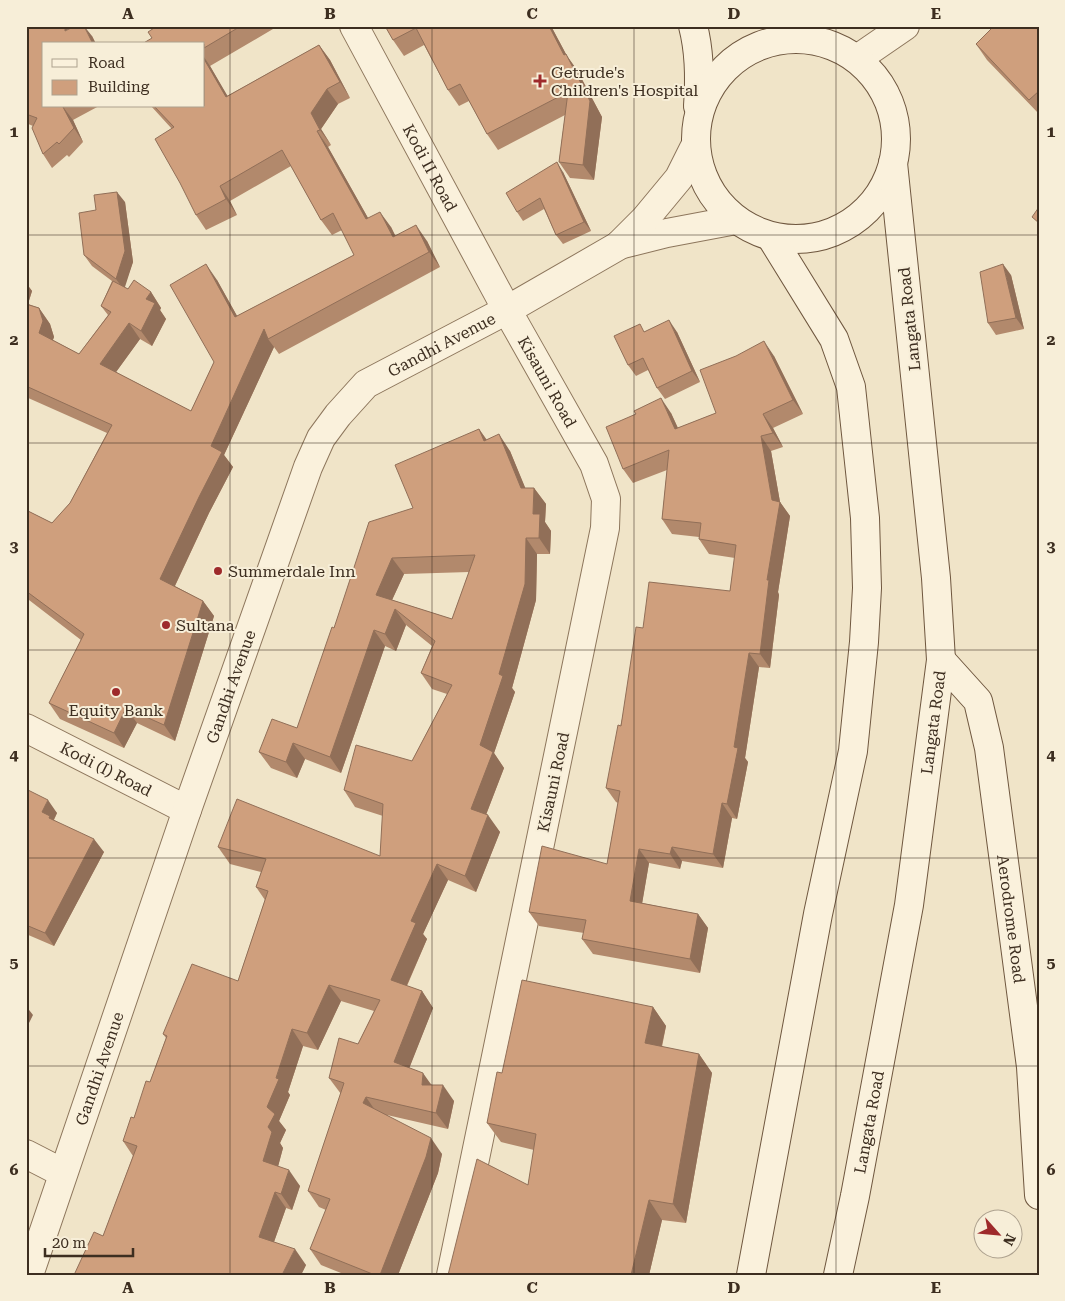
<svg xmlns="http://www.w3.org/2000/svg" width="1065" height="1301" viewBox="0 0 1065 1301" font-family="'Roboto Serif',serif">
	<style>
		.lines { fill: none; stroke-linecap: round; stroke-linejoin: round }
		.street-casing { stroke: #8d765c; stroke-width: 30 }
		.secondary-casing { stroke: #6f573f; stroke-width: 30 }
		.street { stroke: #faf1dc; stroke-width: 28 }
		.secondary { stroke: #faf1dc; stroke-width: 28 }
		.wall { fill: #b2896c; fill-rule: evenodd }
		.shaded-wall { fill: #916f58 }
		.building { fill: #cf9f7d; stroke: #916f58; fill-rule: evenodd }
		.grid { fill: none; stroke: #3d2e20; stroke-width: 1; stroke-opacity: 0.55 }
		.poi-dot { fill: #9e2a2b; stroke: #f7eed8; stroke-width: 2 }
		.labels { text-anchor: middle; stroke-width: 4; stroke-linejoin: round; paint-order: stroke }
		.poi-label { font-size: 16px; fill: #3d2e20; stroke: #f7eed8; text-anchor: start }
		.street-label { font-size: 16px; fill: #3d2e20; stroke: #f7eed8 }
		.neatline { fill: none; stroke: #3d2e20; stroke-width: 2 }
		.grid-label { font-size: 16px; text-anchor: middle; font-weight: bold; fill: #3d2e20 }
	</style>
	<rect width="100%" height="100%" fill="#f0e4c8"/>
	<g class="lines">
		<defs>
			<g id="street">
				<path id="s1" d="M354,26L507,310L594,464L606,499L605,528L451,1275"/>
				<path d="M857,59L905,26"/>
				<path d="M619,245L667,233L736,220"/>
				<path id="s2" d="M26,728L187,810"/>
				<path d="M26,1154L63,1173"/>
				<path id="s3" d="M29,1275L187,810L308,467L321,438L338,415L366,384L507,310L618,246L645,219L679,178L695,146"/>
			</g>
			<g id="secondary">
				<path d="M693,26C700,53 700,79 698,106"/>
				<circle cx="796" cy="139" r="100"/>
				<path id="s4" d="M941,660L978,701L989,748L1031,1067L1039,1195"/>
				<path d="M751,1275L818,914L853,751L864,642L867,588L865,518L851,387L834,339L771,237"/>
				<path id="s5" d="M838,1275L855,1196L909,905L941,660L936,578L893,163"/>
			</g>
		</defs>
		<use href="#street" class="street-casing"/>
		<use href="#secondary" class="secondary-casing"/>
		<use href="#street" class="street"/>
		<use href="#secondary" class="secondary"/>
	</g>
	<path class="wall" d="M26,26L92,36L96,44H44V106H99L73,120L83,142L69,157L67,155L52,168L43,154L33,126L26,123Z
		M157,26H271L273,29L210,66L227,96L319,45L330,60L350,98L338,104L321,129L331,145L328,147L368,218L391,227L395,235L427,241L440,267L279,354L274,347L224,455L233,467L209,513L175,586L203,601L214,616L175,741L137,723L124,748L60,719L49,703L81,640L29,600L26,606V510L52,523L70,503L107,433L26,397V283L32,291L28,304L39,308L50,324L54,337L53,340L79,354L108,315L101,306L112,281L92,266L84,255L96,210L125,202L133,262L124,287L128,289L151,292L161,308L160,310L166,319L152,346L140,339L116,372L191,411L214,362L217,280L237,316L354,255L342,230L332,235L321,220L291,166L230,201L237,215L206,230L196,215L172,129L151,106H204V44L152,38Z
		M385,26H551L567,56L577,70L602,117L594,180L570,178L559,162L565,115L498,150L487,134L469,101L459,106L448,90L424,45L404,56L393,40Z
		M1039,26V114L987,60L976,44Z
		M563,172L591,231L563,244L556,235L544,209L523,221L517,212Z
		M1011,275L1024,329L996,335L988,323Z
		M645,331L677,332L700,382L665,399L657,388L648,370L636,376L628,365Z
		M774,356L803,414L773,428L783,447L771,451L780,502L790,516L778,592L779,595L770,668L759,667L745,758L748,762L737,819L732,818L723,868L682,861L680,869L649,863L642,903L698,914L708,928L700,973L593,954L582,939L584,933L539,926L529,912L607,864L618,803L616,802L606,788L643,628L730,591L735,558L709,554L699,539V537L672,534L662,519L667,470L633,483L623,469L636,414L671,413L678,428L716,413Z
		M479,429L487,440L510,451L525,488H534L546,504L545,522L551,531L550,554H537L536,600L512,688L515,692L494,753L504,768L486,815L500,832L476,892L448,880L423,934L427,939L407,986L422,991L433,1008L409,1068L454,1101L448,1129L387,1115L442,1154L438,1173L398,1275H346L321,1265L310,1249L326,1210L319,1207L308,1191L341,1094L329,1078L358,1044L374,1011L341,1001L318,1050L303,1046L288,1092L290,1095L279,1121L286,1130L280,1143L283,1148L278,1166L300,1186L292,1210L286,1208L274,1242L306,1265L301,1275H74L103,1236L133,1156L123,1141L150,1082L166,1038L163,1034L238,981L265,900L256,887L261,872L230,864L218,847L380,856L383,816L355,807L344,790L412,761L447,694L432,689L421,673L432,646L406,625L396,651L385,646L341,773L305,759L297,778L271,768L259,752L297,728L334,628L413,508ZM469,572L452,619L392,600L404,574Z
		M26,789L57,813L54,820L104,852L54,946L26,934Z
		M653,1007L666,1026L662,1047L699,1054L712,1073L686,1223L662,1220L649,1275H448L528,1185L534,1150L501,1142L487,1123L502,1073Z"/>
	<path class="shaded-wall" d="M65,26H74L65,31Z
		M84,26L92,36L96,44H93Z
		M549,26H551L567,56L577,70L602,117L594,180L583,165L564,55Z
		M319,45L330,60L350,98L340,82Z
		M204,57L210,66L237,112L226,97L204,59Z
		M327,89L338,104L321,129L331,145L320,130L311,113Z
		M63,107L73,120L83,142L74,128Z
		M317,131L328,147L377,234L366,219Z
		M557,162L563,172L591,231L584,222Z
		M220,186L230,201L237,215L226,199Z
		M117,192L125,202L133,262L124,290L116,279Z
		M380,212L391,227L403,252L393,237Z
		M416,225L427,241L440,267L429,252Z
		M206,264L217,280L246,332L235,317Z
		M1003,264L1011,275L1024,329L1016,318Z
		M26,283L32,291L26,310Z
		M151,292L161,308L160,310L166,319L152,346L141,331L146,299Z
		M39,308L50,324L54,337L49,349L39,333Z
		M669,320L677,332L700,382L692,371Z
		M129,323L140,339L111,379L100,364Z
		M264,329L268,339L274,347L224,455L233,467L209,513L171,594L160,579L211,446Z
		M764,341L774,356L803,414L793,400Z
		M661,398L671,413L685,444L675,429Z
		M763,414L773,428L783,447L773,433Z
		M479,429L490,445L484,441Z
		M499,434L510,451L532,504L521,488Z
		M761,436L771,451L780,502L790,516L778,592L779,595L770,668L760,654L767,580L772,500Z
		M534,488L546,504L545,522L551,531L550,554L539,538L533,514Z
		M526,538L537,554L536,600L512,688L515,692L494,753L504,768L482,825L471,809L480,745L499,674Z
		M392,558L404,574L387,611L376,595Z
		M26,597L29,600L26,606Z
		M203,601L214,616L175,741L164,725Z
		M395,609L406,625L396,651L385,634Z
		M374,630L385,646L341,773L330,757Z
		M749,653L759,667L745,758L748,762L737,819L727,804L734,747Z
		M126,708L137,723L124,748L114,733Z
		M293,743L305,759L297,778L286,762Z
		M48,800L57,813L53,821L42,812Z
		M722,803L732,818L723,868L713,854Z
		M488,815L500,832L476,892L465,876Z
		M94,839L104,852L54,946L45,933Z
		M672,847L682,861L680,869L670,854Z
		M639,849L649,863L640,916L630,901Z
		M437,864L448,880L423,934L427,939L402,996L391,980L411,921Z
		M698,914L708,928L700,973L690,959Z
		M329,985L341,1001L318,1050L307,1033Z
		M422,991L433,1008L405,1079L394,1062Z
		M26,1006L33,1015L26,1029Z
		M653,1007L666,1026L658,1062L645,1043Z
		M292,1029L303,1046L288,1092L290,1095L279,1121L286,1130L280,1143L283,1148L275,1178L263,1161L268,1127L267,1107Z
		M699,1054L712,1073L686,1223L673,1204Z
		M423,1073L435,1090L422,1085Z
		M443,1085L454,1101L448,1129L436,1113Z
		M366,1097L377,1113L363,1103Z
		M431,1138L442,1154L438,1173L398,1275H380Z
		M289,1170L300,1186L292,1210L281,1194Z
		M275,1192L286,1208L270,1253L259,1237Z
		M649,1200L662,1220L649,1275H631Z
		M295,1249L306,1265L301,1275H282Z"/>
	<path class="building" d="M26,26H65V31L75,26H84L93,44H44V106H64L63,107L74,128L59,144L57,142L43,154L32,128L37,118L26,114Z
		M157,26H241L204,48V44H142L152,38L148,32Z
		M385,26H549L564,55L566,54L590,101L583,165L559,162L568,92L487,134L460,84L448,90L416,28L393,40Z
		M994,26H1039V91L1029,100L976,44Z
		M319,45L340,82L327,89L311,113L320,130L317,131L366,219L380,212L393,237L416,225L429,252L268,339L264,329L211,446L222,452L199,497L160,579L203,601L164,725L126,708L114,733L49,703L84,634L26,591V510L52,523L70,503L112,425L26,386V304L39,308L43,321L39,333L79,354L111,312L101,306L113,281L128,289L134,280L151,292L146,299L155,303L141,331L129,323L100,364L191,411L214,362L170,285L206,264L235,317L354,255L333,213L321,220L282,150L220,186L226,199L196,215L180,183L155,139L174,127L154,106H204V59L226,97Z
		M557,162L584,222L556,235L540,198L517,212L506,193Z
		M117,192L125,251L116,279L84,255L79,213L96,210L94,195Z
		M1039,207V223L1032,217Z
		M1003,264L1016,318L988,323L980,272Z
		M669,320L692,371L657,388L643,358L628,365L614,336L640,324L644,332Z
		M764,341L793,400L763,414L773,433L761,436L772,500L780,502L767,580H769L760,654L749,653L734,747L738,748L727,804L722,803L713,854L672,847L670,854L639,849L630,901L698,914L690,959L582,939L586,920L529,912L542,846L607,864L620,791L606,788L618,725L621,726L636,627L643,628L649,582L730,591L736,545L699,539L701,523L662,519L669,450L623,469L606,427L636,414L634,411L661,398L675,429L716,413L700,370L736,356Z
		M479,429L484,441L499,434L521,488H534L533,514H540L539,538H526L525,584L499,674L503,676L480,745L493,752L471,809L488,815L465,876L437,864L411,921L416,923L391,980L422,991L394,1062L423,1073L422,1085H443L436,1113L366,1097L363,1103L431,1138L426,1157L380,1275H375L310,1249L330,1199L308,1191L344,1083L329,1078L339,1038L358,1044L380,1000L329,985L307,1033L292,1029L276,1078L279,1079L267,1107L275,1114L268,1127L272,1132L263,1161L289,1170L281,1194L275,1192L259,1237L295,1249L282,1275H74L94,1232L103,1236L137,1146L123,1141L131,1117L134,1118L146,1081L150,1082L167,1036L163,1034L192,964L238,981L268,891L256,887L266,859L218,847L237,799L380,856L383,804L344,790L356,745L412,761L452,685L421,673L435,641L395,609L385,634L374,630L330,757L293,743L286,762L259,752L272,719L297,728L332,627L334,628L369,522L413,508L395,465ZM475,555L452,619L376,595L392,558Z
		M26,789L48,800L42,812L50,816L49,818L94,839L45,933L26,925Z
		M522,980L653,1007L645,1043L699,1054L673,1204L649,1200L631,1275H448L477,1159L528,1185L536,1134L487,1123L497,1072L502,1073Z"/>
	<path class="grid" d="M230,26V1275M432,26V1275M634,26V1275M836,26V1275M26,235H1039M26,443H1039M26,650H1039M26,858H1039M26,1066H1039"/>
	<g class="poi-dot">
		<path d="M537.5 73.5h5v5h5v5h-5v5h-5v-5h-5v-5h5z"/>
		<circle cx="218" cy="571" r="5"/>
		<circle cx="166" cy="625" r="5"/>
		<circle cx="116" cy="692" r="5"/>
	</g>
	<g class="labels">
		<g class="poi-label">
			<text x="551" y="78">Getrude's<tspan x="551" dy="18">Children's Hospital</tspan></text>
			<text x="228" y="577">Summerdale Inn</text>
			<text x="176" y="631">Sultana</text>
			<text x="116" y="716" text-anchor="middle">Equity Bank</text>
		</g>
		<g class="street-label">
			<text dy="6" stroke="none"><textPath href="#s1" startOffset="161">Kodi II Road</textPath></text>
			<text transform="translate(909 319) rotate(-96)" y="6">Langata Road</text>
			<text dy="6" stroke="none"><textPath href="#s3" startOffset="1042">Gandhi Avenue</textPath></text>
			<text dy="6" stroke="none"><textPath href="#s1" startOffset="405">Kisauni Road</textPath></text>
			<text dy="6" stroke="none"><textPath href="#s3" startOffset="622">Gandhi Avenue</textPath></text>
			<text dy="6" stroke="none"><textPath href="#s5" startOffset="561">Langata Road</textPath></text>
			<text dy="6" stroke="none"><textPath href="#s2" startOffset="90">Kodi (I) Road</textPath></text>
			<text transform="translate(553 782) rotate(-78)" y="6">Kisauni Road</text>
			<text dy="6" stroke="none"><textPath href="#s4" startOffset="276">Aerodrome Road</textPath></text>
			<text dy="6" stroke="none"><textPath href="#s3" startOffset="218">Gandhi Avenue</textPath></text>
			<text dy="6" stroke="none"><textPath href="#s5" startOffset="156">Langata Road</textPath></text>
		</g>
	</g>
	<rect width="1065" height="1301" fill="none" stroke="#f7eed8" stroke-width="55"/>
	<rect x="42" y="42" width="162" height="65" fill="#f7eed8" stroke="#ada18e"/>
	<rect x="52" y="59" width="25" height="8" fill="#faf1dc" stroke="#ada18e"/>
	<text x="88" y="68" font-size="15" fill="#3d2e20">Road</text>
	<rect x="52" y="80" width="25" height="15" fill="#cf9f7d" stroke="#ada18e"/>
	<text x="88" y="92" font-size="15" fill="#3d2e20">Building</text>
	<g transform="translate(998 1234) rotate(117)"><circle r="24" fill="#f7eed8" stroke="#ada18e"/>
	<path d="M0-4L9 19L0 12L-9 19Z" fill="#9e2a2b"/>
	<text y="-8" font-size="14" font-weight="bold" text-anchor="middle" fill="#3d2e20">N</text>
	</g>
	<path d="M45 1248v8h88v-8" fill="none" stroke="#3d2e20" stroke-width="2.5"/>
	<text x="52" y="1248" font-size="15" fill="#3d2e20" stroke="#f7eed8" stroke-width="4" paint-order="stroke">20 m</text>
	<rect x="28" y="28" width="1010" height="1246" class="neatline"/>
	<g class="grid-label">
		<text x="128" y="19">A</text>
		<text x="330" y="19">B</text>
		<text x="532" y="19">C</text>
		<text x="734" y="19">D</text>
		<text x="936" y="19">E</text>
		<text x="14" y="137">1</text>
		<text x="1051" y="137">1</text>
		<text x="14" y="345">2</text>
		<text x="1051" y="345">2</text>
		<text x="14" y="552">3</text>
		<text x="1051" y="552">3</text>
		<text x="14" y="760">4</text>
		<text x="1051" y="760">4</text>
		<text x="14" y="968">5</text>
		<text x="1051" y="968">5</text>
		<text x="14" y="1175">6</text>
		<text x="1051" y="1175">6</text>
		<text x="128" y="1293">A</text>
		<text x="330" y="1293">B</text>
		<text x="532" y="1293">C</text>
		<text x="734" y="1293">D</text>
		<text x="936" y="1293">E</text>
	</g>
</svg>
